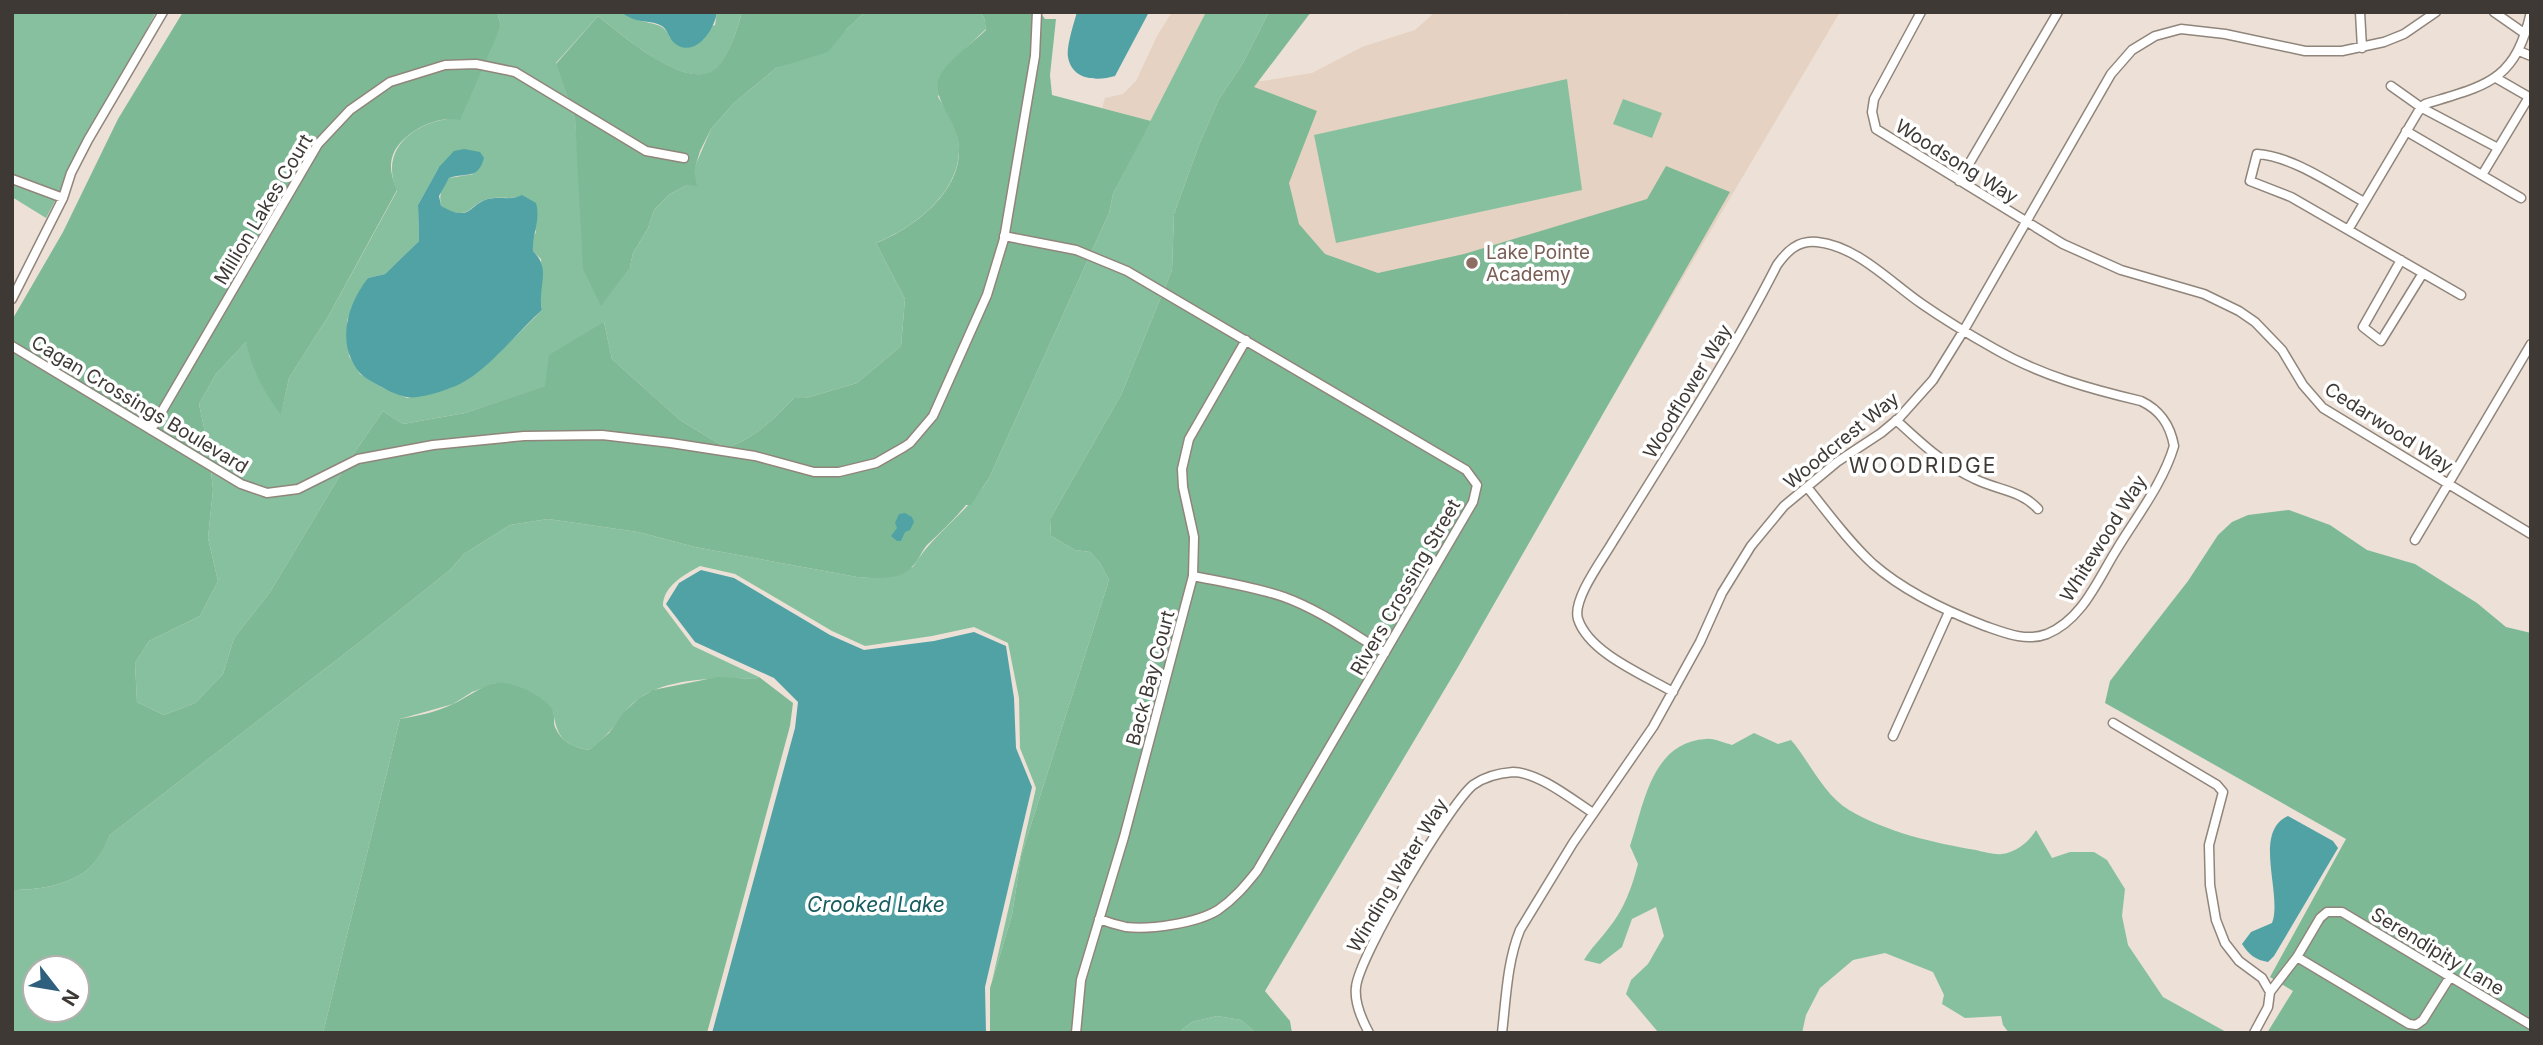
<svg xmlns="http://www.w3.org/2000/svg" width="2543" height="1045" viewBox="0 0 2543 1045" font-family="Inter,sans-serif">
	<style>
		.built { fill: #e5d2c2 }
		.green { fill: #87c09e; fill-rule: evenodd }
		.forest { fill: #7eb996 }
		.water { fill: #50a2a5 }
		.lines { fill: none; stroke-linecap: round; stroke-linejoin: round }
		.street-casing { stroke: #90857b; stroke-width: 11 }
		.street { stroke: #fff; stroke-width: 8 }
		.education-dot { fill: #8d6e63; stroke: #fff; stroke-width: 2.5 }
		.labels { text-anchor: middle; stroke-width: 7; stroke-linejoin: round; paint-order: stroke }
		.street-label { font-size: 19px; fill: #3e3935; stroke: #fff }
		.education-label { font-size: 19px; fill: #785e54; stroke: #fff; text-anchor: start }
		.neighbourhood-label { font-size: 21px; letter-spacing: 2px; fill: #3e3935; stroke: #fff }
		.water-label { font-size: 21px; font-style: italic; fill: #165c5e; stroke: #fff }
	</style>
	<rect width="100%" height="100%" fill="#ede0d6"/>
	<path class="built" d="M1172,12H1206L1151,121L1102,108L1105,98L1123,94L1136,81L1157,36Z
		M1435,12H1559L1567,15L1570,12H1840L1579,454L1316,300L1243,81H1263L1312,73L1362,47L1415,30Z"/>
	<path class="green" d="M12,12H156L46,218L12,197Z
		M497,12H618C624,14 629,17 635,19C650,25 664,21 670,38L715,25L717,12H742C738,27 727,62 715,70C685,91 621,34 598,16L556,63L575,119L580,185L630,267L633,253L648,228L654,210L670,194L687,185L711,129L734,103L776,68L797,60L846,30L865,12H979L984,17L986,29L950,63L938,97C949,114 960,132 959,152C957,195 913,228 876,243L905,299L901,346L857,383L806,398H794C773,420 755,438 726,448L680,420L612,359L604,322L546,386L465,413L403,424L383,411L348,462L270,592L234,638L223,674L195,703L164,715L137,702L135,663L149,641L200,616L218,581L208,538L213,490L209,451L199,404L216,374L246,342L281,414L289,378L329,315L397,191C378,148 416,121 455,118L501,26ZM439,167L474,174L449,178C441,188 439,194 441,207C471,222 467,205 488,199C500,196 511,200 522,196L536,232L532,239L533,251L541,259C542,277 539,293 542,310L496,356L474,373L451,388L407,398L381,387L360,374L349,356L347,320L368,278L385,274L419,241L418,205Z
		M1206,12H1269L1243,63L1219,99L1199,145L1174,214L1172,270L1121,395L1050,519L1051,536L1075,550L1090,552L1100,563L1109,580L1021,856L1012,915L992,981L1036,788L1020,748L1019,698L1008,643L974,627L932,636L865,646L832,631L735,574L700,566C684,575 663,586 663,606L693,646L759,677L754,679C721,677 666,678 638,699C626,708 619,720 610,731C604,738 596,744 589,750C563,745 557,737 553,711L496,683L472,692L453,704L400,719L323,1033H12V890C36,890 66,886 86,871C97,863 103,846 110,835L365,638L450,570L464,554L510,525L548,519L638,532L695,547L857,577L875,578L913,567C933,533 969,512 989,478L1109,213L1113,194ZM35,968H77V1010H35Z
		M1567,79L1582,190L1336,243L1314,135Z
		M1623,99L1662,113L1652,138L1613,124Z
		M1754,733L1778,744L1791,740C1810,762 1823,794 1849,810C1886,832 1934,843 1976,850C1984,852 1995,855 2002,854C2016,852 2029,842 2036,830L2052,858L2070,852H2094L2107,860L2125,889L2122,916L2128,945L2163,997L2228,1033H2009L2003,1025L2001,1016L1965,1018L1942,1004L1944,995L1933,972L1885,953L1853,960L1820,988L1806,1015L1802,1033L1658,1032L1626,994L1631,980L1648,964L1664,936L1656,907L1632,919L1622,947L1600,964L1584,960C1591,948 1600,940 1608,929C1624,910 1632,887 1638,864L1630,846C1644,805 1651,742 1706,739C1714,738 1724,743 1732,745Z
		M1217,1016L1241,1020L1256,1033H1178L1192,1022Z"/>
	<path class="forest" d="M183,12H497L501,26L460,120C437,114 398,134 392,158C389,168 393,181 397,190L329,315L289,378L281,415C264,392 252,370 246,342L216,374L199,404L209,451L213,490L208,538L218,581L200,616L149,641L135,663L137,702L164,715L195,703L223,674L234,638L270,592L348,462L383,411L403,424L465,413L545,386L549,355L604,322L612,359L680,420L726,448C755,438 773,420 794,398H806L857,383L901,346L905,299L876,243C917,227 970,185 957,136C952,116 935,101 938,81C941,65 974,42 986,30L984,17L979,12H1040L1045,19H1056L1050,75L1052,95L1151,121L1113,194L1109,213L989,478L971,505H966C954,520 941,532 927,545C921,552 918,562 911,568C899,581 873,578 857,577L695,547L638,532L548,519L510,525L464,554L450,570L365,638L110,835C104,846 97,863 86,871C66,886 36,890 12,890V320L63,232L118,119Z
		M742,12H865L846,30L828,52L776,68L734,103L711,129L700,151L694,171L697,186L687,185L670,194L654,210L648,228L633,253L630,267L601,306L583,269L575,119L556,64L598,16C621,34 684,90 714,70C727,62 738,27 742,12Z
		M1269,12H1311L1254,87L1317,111L1289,183L1299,224L1325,254L1378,273L1464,254L1647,199L1666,166L1730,192L1458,667L1265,991L1290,1021L1292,1033H1256L1241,1020L1217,1016L1192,1022L1178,1033H990V988L1012,915L1021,856L1109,580L1100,563L1090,552L1075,550L1051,536L1050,519L1121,395L1172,270L1174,214L1199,145L1219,99L1243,63Z
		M2289,510L2330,525L2367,550L2415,564L2477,603L2506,627L2531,633V1033H2267L2293,991L2270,977L2346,839L2105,703L2110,681L2188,581L2218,535L2232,522L2248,515Z
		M718,677L754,679L759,677L793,703L790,726L707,1033H323L400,719C417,716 437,712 453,704C467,698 480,686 496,683C511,680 547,697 553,711C555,716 553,722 555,727C562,743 574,747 589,750L609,733L623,713L639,698L653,690Z"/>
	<path class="water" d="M618,12H717C715,28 697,57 677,45C668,40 669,29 660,25C652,21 642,22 633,19C628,17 624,14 618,12Z
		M1077,12H1149L1115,76C1098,81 1072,81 1068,57C1066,47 1074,23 1077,12Z
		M464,149L480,152L484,158C478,180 467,172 449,178L439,196L441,206C471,223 468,205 488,199C500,196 511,201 522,195L536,203C541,220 532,234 533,251C552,270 537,286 542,310C515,334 483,378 448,389C437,393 417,399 406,397C396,395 385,389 376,384C371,381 363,377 359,372C336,343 347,305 368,278L385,274L419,241L418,205L439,167L454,151Z
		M905,513L912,517L914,522L910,530L905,532L901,541H897L891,536L897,528L895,523L899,514Z
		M701,570L734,578L830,635L864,650L934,641L974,632L1006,646L1014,698L1016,748L1032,787L985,987L986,1033H712L795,728L798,702L774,678L695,642L666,604L679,583Z
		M2288,816L2333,841L2338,848L2274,956L2268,962C2256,960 2249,955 2242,944L2251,932L2272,923C2283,895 2252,832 2288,816Z"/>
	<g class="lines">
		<defs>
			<path id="street" d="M1921,12L1874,99L1872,112L1876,129L2063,244L2121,270L2204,294L2239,311L2255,322L2282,350L2303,385L2323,408L2531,534
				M2360,12L2362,48
				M2494,12L2524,33
				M2519,51L2531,56
				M2391,86L2422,108L2498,148
				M2406,131L2521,198
				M2482,175L2529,97L2496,78
				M12,179L63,198
				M1959,181L2058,12
				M2364,202C2333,185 2292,156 2257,154L2250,181L2291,197L2461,295
				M2348,230L2418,112L2425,104C2487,85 2515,82 2531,12
				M1004,236L1076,250L1127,271L1466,470L1477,485L1473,502L1257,871C1245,886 1234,899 1218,910C1197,923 1150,930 1126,927C1117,925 1107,922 1099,919
				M2401,260L2363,327L2381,341L2423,273
				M12,299L63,198L71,173L88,140L163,12
				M12,346L241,484L267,493L298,489L358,459L433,445L524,436L602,435L671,443L755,456L814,472H839L876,463L904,447L910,443L933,416L987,295L1004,239L1035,56L1037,12
				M1896,420C1921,443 1944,465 1975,479C1997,490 2021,490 2038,509
				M151,430L318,144L350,110L390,82L445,65L476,64L515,72L646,151L684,158
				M2415,540L2531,344
				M1193,576C1223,582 1255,587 1284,597C1320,610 1353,634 1385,653
				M1673,692C1644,675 1589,653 1578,619C1572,600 1602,560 1612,543C1669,451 1728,361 1777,265C1787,251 1798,240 1817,242C1857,246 1890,282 1922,304C1945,320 1970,335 1995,349C2040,375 2090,389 2141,401C2160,410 2170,424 2174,446C2163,483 2137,516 2117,549C2098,579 2083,619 2047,634C2026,642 2005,633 1985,626C1946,611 1905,592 1873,564C1848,541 1828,513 1807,487
				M2113,723L2217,785L2223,792L2209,845L2210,885L2216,920L2225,943L2239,961L2262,978L2270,992L2268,1007L2254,1033
				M1893,736L1949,612
				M2297,957L2409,1024L2416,1025L2423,1020L2450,977
				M2270,992L2297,957L2320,918L2327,912H2342L2531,1025
				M1076,1033L1081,980L1124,837L1193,576L1194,537L1183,487L1182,469L1189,439L1246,340
				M1369,1033C1362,1020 1354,1003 1356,987C1359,956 1448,806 1473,785C1484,777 1500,773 1513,772C1538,772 1573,800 1593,813
				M1502,1033C1506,999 1507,962 1520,930L1573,843L1653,727L1700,642L1722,593L1751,546L1784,506L1837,462L1881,433L1899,418L1933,380L1964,330L2111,74L2132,50L2155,36L2181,29L2225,34L2305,51H2342L2384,42L2404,34L2436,12"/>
		</defs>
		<use href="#street" class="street-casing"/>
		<use href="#street" class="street"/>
	</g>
	<circle class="education-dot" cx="1472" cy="263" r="7"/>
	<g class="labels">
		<g class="street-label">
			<text transform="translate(1957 161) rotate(32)" y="7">Woodsong Way</text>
			<text transform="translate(263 209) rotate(-59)" y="7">Million Lakes Court</text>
			<text transform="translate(1687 391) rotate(-59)" y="7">Woodflower Way</text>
			<text transform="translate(140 404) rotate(31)" y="7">Cagan Crossings Boulevard</text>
			<text transform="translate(2389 427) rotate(33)" y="7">Cedarwood Way</text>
			<text transform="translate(1841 440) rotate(-39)" y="7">Woodcrest Way</text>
			<text transform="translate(2103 538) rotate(-58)" y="7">Whitewood Way</text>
			<text transform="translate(1405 587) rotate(-60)" y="7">Rivers Crossing Street</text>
			<text transform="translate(1150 678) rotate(-75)" y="7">Back Bay Court</text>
			<text transform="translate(1397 875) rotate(-59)" y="7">Winding Water Way</text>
			<text transform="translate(2438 951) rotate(31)" y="7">Serendipity Lane</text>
		</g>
		<g class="education-label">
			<text x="1486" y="259">Lake Pointe<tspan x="1486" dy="22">Academy</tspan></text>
		</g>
		<g class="neighbourhood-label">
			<text x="1923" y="473">WOODRIDGE</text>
		</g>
		<g class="water-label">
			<text x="876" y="912">Crooked Lake</text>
		</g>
	</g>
	<rect width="2543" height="1045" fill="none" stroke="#3e3935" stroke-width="28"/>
	<g transform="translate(56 989) rotate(121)"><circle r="33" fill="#ffffff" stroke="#b2b0ae" stroke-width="2"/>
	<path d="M0-5L12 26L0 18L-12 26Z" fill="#2e5f7d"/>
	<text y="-10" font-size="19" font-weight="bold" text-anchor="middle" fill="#3e3935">N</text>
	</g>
</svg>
